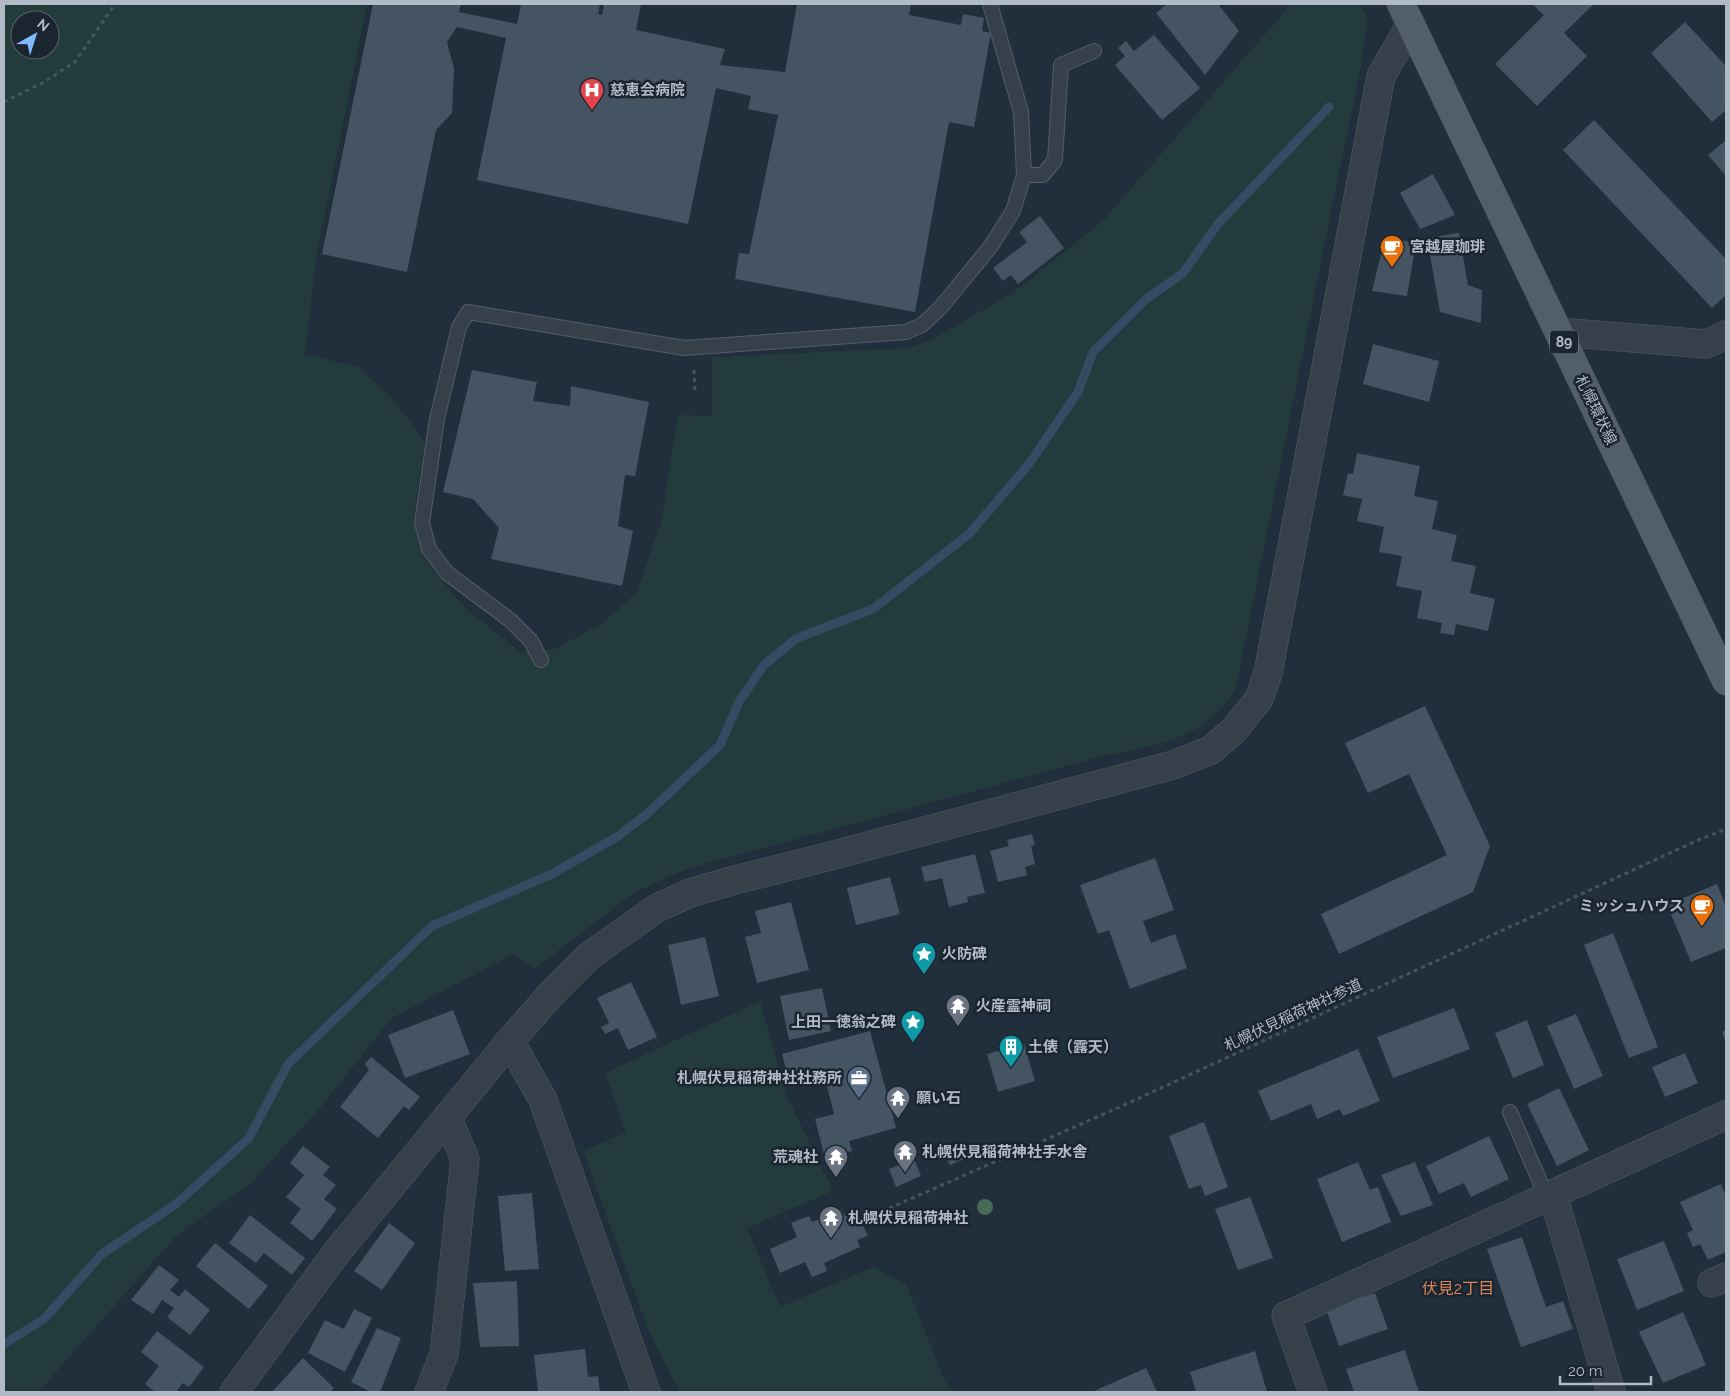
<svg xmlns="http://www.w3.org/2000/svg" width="1730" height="1396" viewBox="0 0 1730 1396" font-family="Raleway,'Noto Sans JP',sans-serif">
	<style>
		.green { fill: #233b3c; fill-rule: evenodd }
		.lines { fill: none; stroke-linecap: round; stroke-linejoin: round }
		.stream { stroke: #344b63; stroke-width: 9 }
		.building { fill: #445462 }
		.service-casing { stroke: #535e69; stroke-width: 16 }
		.minor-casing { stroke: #535e69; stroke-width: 29 }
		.primary-casing { stroke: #3e4954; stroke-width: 29 }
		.path { stroke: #415859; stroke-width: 3; stroke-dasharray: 4 4; stroke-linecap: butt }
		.service { stroke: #35404b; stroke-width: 14 }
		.minor { stroke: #35404b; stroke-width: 28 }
		.primary { stroke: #525f6b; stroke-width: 28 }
		.tree { fill: #476956 }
		.labels { text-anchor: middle; stroke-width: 5; stroke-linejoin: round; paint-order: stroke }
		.shield { fill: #1a2530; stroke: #838e9a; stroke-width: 1 }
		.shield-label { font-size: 14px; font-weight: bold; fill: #b0bbc7 }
		.poi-label { font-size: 15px; font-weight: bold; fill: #b0bbc7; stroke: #1a2530; text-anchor: start }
		.street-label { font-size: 15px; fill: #b0bbc7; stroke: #1a2530 }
		.neighbourhood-label { font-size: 16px; fill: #d8865a; stroke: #1a2530 }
	</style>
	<rect width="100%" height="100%" fill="#212e3b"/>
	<path class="green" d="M4,4H367L317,254L305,354L358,367L395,401L425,443L413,521L422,556L463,606L520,652L555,649L603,623L636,593L661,523L678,415L712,416V357L910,348L933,339L1014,292L1103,221L1291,4H1360L1368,21L1356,95L1338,177L1235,692C1229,699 1224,707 1217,713C1187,741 1149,747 1111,754L690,868L637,891L534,969L514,954L392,1018L321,1107L248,1186L178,1234L41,1389L34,1392H4ZM20,20H50V50H20Z
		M760,1001L787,1096L833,1191L747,1228L780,1307L873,1267L906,1284L944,1379L952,1392H679L649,1332L583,1151L626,1132L605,1073Z"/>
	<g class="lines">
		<path class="stream" d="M4,1344L44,1319L102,1254L176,1204L249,1138L288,1064L432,926L552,874L617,837L648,813L720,745L739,702L764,665L797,638L873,609L969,534L1029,464L1078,392L1093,352L1145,300L1183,273L1217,225L1329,107"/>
	</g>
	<path class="building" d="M373,4H461L459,12L517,24L521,4H600L598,14L602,15L604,4H641L636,30L725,49L720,65L785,72L797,4H911L909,15L961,25L963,14L984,18L982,31L991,33L974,127L949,122L915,312L735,279L739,253L749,254L778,115L748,109L751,96L716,88L688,224L477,180L506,38L457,27L447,42L454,69L452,113L436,130L407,272L322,254Z
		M1167,4H1218L1239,31L1205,75L1156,13Z
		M1532,4H1594L1564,33L1587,56L1537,106L1495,64L1544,15Z
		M1685,22L1726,66V110L1712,122L1651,53Z
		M1154,35L1200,88L1162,120L1115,65L1125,56L1118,48L1126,41L1134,51Z
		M1594,120L1726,259V295L1712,308L1563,150Z
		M1726,140V176L1708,155Z
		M1433,174L1455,215L1420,229L1400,193Z
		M1040,216L1064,248L1018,284L1011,275L1003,281L993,268L1027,242L1019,232Z
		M1459,233L1468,285L1482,290L1481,323L1440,312L1427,238Z
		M1385,237L1416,243L1407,296L1372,291Z
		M1373,344L1439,361L1429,402L1363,384Z
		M472,370L537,382L533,401L570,406L571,386L649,402L635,476L625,475L618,526L633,531L622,586L491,559L499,528L473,499L443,492Z
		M1357,453L1420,466L1414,496L1438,501L1432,529L1457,535L1451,561L1476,566L1470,593L1495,599L1488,631L1456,624L1454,635L1440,633L1442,623L1417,618L1422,591L1396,586L1402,556L1379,552L1384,527L1357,521L1362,499L1343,495L1348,473L1353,474Z
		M1425,706L1490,846L1473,892L1339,954L1321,914L1447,855L1409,774L1368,793L1345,743Z
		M1032,834L1035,845L1031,846L1035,864L1025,867L1027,875L998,882L990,851L1009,846L1007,840Z
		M975,854L985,893L967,897L968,902L949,907L942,878L925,882L921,867Z
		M1155,858L1174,910L1143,921L1151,943L1175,934L1187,968L1130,989L1109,930L1098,934L1080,885Z
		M890,877L900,914L856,925L847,888Z
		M1717,884L1726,907V948L1691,962L1667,905Z
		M791,902L809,970L757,983L745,937L761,933L755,911Z
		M1613,933L1658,1047L1629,1058L1584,945Z
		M705,937L719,996L681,1005L668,945Z
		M631,982L657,1037L628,1050L618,1028L605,1034L601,1027L609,1023L597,998Z
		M822,988L831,1031L789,1040L780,996Z
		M1454,1008L1470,1049L1393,1078L1377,1037Z
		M453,1010L470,1054L405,1078L388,1035Z
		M1576,1014L1603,1076L1574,1089L1547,1026Z
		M1527,1020L1544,1065L1513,1078L1495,1033Z
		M1726,1030V1042L1722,1032Z
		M870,1031L896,1128L849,1141L852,1151L825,1158L815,1119L834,1114L824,1075L790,1084L782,1054Z
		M1024,1044L1035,1081L998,1092L987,1054Z
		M1358,1049L1380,1101L1343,1116L1340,1109L1317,1119L1311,1104L1271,1121L1258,1091Z
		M1685,1053L1698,1083L1665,1097L1652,1067Z
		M371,1057L420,1097L409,1110L404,1106L378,1138L340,1107L369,1070L365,1064Z
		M1559,1088L1589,1150L1557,1166L1527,1104Z
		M1204,1122L1228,1187L1205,1196L1201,1185L1189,1189L1169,1136Z
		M1489,1136L1509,1179L1471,1197L1464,1183L1439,1194L1426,1166Z
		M303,1146L330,1167L323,1175L336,1185L324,1199L337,1209L312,1241L290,1223L301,1209L286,1197L304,1175L290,1163Z
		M961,1152L964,1159L950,1165L947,1159Z
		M914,1159L921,1176L896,1187L889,1169Z
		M1358,1162L1370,1190L1378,1187L1391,1222L1342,1242L1317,1179Z
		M1415,1162L1433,1205L1401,1216L1381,1175Z
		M1721,1184L1726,1196V1252L1708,1260L1700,1244L1693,1247L1687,1233L1693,1230L1680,1202Z
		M532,1193L539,1269L505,1271L498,1196Z
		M1250,1197L1273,1258L1238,1270L1215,1209Z
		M841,1209L845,1216L856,1211L868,1236L857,1240L860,1247L824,1263L827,1271L812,1277L805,1262L780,1273L770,1249L797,1237L791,1223L809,1216L812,1222Z
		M250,1215L305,1258L292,1275L264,1253L256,1263L229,1243Z
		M389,1223L415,1243L382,1290L354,1271Z
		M1522,1237L1546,1307L1563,1301L1573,1329L1521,1347L1487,1249Z
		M1664,1241L1684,1291L1637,1310L1617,1259Z
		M215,1243L268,1286L249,1309L196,1266Z
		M159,1265L179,1280L170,1290L179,1297L185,1289L210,1310L190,1335L167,1317L174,1308L162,1300L153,1314L131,1300Z
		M517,1281L519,1346L480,1347L473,1283Z
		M1375,1293L1388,1329L1339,1346L1326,1309Z
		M354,1309L372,1318L345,1372L308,1353L325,1320L344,1329Z
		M1683,1312L1706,1365L1663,1383L1639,1332Z
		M377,1328L401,1338L380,1392H371L351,1382Z
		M157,1331L204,1367L189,1387L183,1383L176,1392H155L145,1384L159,1366L141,1352Z
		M585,1349L588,1377L598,1376L600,1392H538L534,1355Z
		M1405,1350L1419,1392H1354L1346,1369Z
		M1255,1351L1267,1392H1196L1190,1372Z
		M303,1358L334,1388L330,1392H272Z
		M1146,1368L1157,1392H1092Z"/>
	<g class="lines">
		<defs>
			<path id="service" d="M1024,175H1043L1055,160L1061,65L1094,51
				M541,660L531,641L510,620L447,573L429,549L422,523L437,419L459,327L468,312L684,348L906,332L922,325L941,307L991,246L1013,211L1024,175L1021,112L990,4
				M1510,1112L1547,1198"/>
			<path id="minor" d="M1559,332L1707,344L1726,335
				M510,1041L543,1100L646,1392
				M1553,1195L1611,1392
				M1712,1283L1726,1277
				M234,1392L337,1252L510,1041L552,993L589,956L657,908L690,893L731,881L819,859L1173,765L1211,750L1234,730L1259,699L1268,673L1381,76L1411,24
				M429,1392L444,1354L465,1159L447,1117
				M1313,1392L1286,1316L1726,1115"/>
			<path id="primary" d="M1401,4L1726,681"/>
		</defs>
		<use href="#service" class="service-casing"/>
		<use href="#minor" class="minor-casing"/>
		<use href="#primary" class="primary-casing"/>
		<path class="path" d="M4,102L44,82L75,62L115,4
			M694,370L695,393
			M867,1218L1122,1106L1696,841L1726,829"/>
		<use href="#service" class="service"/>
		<use href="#minor" class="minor"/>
		<use href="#primary" class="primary"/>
	</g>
	<circle class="tree" cx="985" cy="1207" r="8"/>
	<defs>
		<symbol id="hospital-pin" viewBox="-11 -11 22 30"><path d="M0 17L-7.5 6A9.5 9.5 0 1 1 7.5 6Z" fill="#e0444e" stroke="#1a2530"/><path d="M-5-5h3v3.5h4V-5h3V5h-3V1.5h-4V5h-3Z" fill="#fff"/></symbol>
		<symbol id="cafe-pin" viewBox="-11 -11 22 30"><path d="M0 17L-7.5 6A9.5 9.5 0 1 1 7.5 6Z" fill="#e8710a" stroke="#1a2530"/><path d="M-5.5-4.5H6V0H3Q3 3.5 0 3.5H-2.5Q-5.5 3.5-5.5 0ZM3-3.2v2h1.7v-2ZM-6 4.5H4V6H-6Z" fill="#fff"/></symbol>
		<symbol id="sight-pin" viewBox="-11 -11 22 30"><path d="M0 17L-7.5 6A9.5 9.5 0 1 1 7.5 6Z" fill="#0f9aa8" stroke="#1a2530"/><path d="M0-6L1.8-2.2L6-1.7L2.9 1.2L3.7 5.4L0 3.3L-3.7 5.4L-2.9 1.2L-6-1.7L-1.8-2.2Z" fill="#fff"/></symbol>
		<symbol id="temple-pin" viewBox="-11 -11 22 30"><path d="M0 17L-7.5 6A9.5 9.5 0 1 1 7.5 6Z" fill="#6b7280" stroke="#1a2530"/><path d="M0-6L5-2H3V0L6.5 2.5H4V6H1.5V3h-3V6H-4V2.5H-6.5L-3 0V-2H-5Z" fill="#fff"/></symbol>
		<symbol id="building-pin" viewBox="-11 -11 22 30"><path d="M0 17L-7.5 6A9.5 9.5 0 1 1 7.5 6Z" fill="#0f9aa8" stroke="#1a2530"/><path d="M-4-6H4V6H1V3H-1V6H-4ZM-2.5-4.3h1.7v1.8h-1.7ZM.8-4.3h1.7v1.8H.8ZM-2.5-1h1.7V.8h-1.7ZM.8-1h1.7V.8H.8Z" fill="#fff"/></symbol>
		<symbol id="office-pin" viewBox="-11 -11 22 30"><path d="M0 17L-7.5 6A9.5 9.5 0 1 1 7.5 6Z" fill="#5c6f8a" stroke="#1a2530"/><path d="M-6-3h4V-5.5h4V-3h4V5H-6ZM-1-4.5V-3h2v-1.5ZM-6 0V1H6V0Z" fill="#fff"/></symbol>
	</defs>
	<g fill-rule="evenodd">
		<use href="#hospital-pin" x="578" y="76" width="28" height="38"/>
		<use href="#cafe-pin" x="1378" y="233" width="28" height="38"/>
		<use href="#cafe-pin" x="1688" y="892" width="28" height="38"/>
		<use href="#sight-pin" x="910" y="940" width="28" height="38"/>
		<use href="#temple-pin" x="944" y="992" width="28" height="38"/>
		<use href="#sight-pin" x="899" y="1008" width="28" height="38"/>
		<use href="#building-pin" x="997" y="1033" width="28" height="38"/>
		<use href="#office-pin" x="845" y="1064" width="28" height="38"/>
		<use href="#temple-pin" x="884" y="1084" width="28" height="38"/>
		<use href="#temple-pin" x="891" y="1138" width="28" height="38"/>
		<use href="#temple-pin" x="822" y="1143" width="28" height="38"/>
		<use href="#temple-pin" x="817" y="1204" width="28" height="38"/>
	</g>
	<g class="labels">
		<rect class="shield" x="1550" y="330.5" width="28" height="23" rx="4"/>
		<g class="shield-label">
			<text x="1564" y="347">89</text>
		</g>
		<g class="poi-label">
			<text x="610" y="95">慈恵会病院</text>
			<text x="1410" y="252">宮越屋珈琲</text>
			<text x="1684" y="911" text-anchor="end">ミッシュハウス</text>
			<text x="942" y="959">火防碑</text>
			<text x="976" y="1011">火産霊神祠</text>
			<text x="896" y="1027" text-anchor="end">上田一徳翁之碑</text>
			<text x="1028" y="1052">土俵（露天）</text>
			<text x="842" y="1083" text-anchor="end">札幌伏見稲荷神社社務所</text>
			<text x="916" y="1103">願い石</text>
			<text x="922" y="1157">札幌伏見稲荷神社手水舎</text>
			<text x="818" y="1162" text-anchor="end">荒魂社</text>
			<text x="848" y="1223">札幌伏見稲荷神社</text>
		</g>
		<g class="street-label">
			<text transform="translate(1596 410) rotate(64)" y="5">札幌環状線</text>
			<text transform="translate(1293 1015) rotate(-25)" y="5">札幌伏見稲荷神社参道</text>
		</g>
		<g class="neighbourhood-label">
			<text x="1458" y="1294">伏見2丁目</text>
		</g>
	</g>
	<rect width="1730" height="1396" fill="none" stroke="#b0bbc7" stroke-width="10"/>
	<g transform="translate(35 35) rotate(39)"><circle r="24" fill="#1a2530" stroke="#56616c"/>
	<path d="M0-4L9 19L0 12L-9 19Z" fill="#80bafc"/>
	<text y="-8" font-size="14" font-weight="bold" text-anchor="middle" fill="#b0bbc7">N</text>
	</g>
	<path d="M1560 1376v8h91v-8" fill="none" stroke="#b0bbc7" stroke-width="2.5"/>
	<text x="1568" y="1376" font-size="15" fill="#b0bbc7" stroke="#1a2530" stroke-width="4" paint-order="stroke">20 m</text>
</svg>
